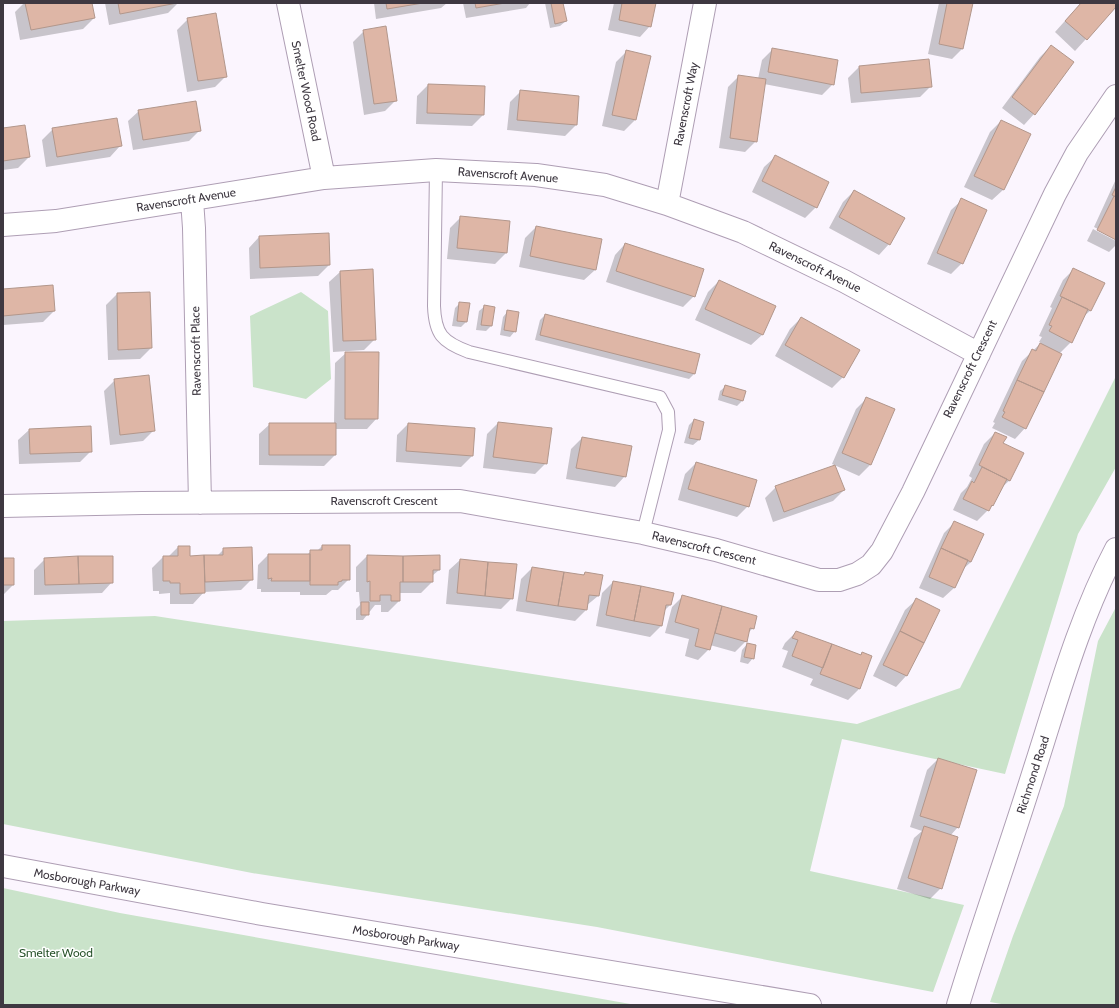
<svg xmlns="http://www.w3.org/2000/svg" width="1119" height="1008" viewBox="0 0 1119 1008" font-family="Cabin,sans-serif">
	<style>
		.green { fill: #cae3ca }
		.shadow { fill: #0003 }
		.building { fill: #deb6a6; stroke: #b2978c }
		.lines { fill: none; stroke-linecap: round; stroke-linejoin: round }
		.service-casing { stroke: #ae9eb4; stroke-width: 14 }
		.minor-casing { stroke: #ae9eb4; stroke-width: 24 }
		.secondary-casing { stroke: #ae9eb4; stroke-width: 24 }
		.trunk-casing { stroke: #ae9eb4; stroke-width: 24 }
		.service { stroke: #fff; stroke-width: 12 }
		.minor { stroke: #fff; stroke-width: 22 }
		.secondary { stroke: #fff; stroke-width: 22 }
		.trunk { stroke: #fff; stroke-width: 22 }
		.labels { text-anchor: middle; stroke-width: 3; stroke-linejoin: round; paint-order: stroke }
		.street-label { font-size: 12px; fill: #3e3841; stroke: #fff }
		.park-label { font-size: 12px; fill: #28532b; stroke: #fff }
	</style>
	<rect width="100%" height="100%" fill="#fbf5fe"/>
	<path class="green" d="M301,292L328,311L331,379L306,399L253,387L250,316Z
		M1116,376V467L1078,534L1005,774L842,739L810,871L964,905L933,992L597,927L252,873L3,824V621L155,616L857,724L960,688Z
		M1116,607V1005H1007L990,1002L1013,936L1064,806L1098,641Z
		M3,888L120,913L636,1005H3Z"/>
	<path class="shadow" d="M24,3H91L94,18L83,29L20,40L15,12Z
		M105,3H178L168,13L109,25Z
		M374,3H447L441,8L376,19Z
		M463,3H530L526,8L466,18Z
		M545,3H562L566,21L560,26L550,28Z
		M614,3H655L650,26L640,37L608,30Z
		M939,3H972L963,48L952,59L928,54Z
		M1081,3H1116V6L1075,51L1055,32Z
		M188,19L226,76L215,87L187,92L177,30Z
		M364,31L396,100L385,111L364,115L353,42Z
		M1051,46L1034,114L1024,125L1002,108L1040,57Z
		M773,49L833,84L822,95L764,84L756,141L745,152L719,148L728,87L739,76L758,79L762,60Z
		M627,51L649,56L635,120L624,131L602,126L616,62Z
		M859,67L931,86L920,97L851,103L848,78Z
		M428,85L484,87L483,115L472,126L416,124L417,96Z
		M521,91L576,125L565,136L507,130L510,102Z
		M139,111L200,130L189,141L133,150L128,121Z
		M1001,121L1029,135L1003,190L992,200L964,187L990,132Z
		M3,129L29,157L18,168L3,170Z
		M53,129L120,146L110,157L46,167L42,140Z
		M775,157L816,207L805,218L752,192L764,167Z
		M1116,179V238L1094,227Z
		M854,191L889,244L879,255L829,228L843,202Z
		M962,200V263L951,274L927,264L951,210Z
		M461,217L506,253L495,264L447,259L450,228Z
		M536,227L595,270L584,280L519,267L525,238Z
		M1093,229L1116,241V245L1109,252L1087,241Z
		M259,237L329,265L318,276L250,279L249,248Z
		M625,244L694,296L683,307L606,282L615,255Z
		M1074,269L1091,310L1082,318L1071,342L1059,354L1025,428L1015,439L992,428L995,423L993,422L1022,361L1041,343L1039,342L1042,337L1039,336L1052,308L1050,307L1063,280Z
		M340,272L375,339L364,350L333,352L329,282Z
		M719,281L775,306L762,335L751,345L695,320L708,292Z
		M3,290L54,311L43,322L3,325Z
		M149,293L151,348L140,359L108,360L106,305L117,294Z
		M460,303L466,322L461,327L452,326L455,308Z
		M485,306L491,326L486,331L476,330L479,311Z
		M508,311L515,331L510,337L500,335L503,317Z
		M545,315L699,354L694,374L689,379L535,340L540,320Z
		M801,318L843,377L832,388L775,356L790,329Z
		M347,352L377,418L367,429H335V455L324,466L259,465V434L270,424H334L335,363Z
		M115,380L154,430L143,441L110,445L104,391Z
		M726,386L742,401L737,406L718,400L720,391Z
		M867,398L894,409L870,465L859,476L832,464L856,409Z
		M694,420L703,422L699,440L693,445L684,443L689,425Z
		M498,423L546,463L535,474L483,468L487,434Z
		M408,424L472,456L461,467L396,462L397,435Z
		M90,427L91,451L80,462L19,464L18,440L29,430Z
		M995,433L1002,444L1010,480L1000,489L992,506L977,521L953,510L961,493L967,487L972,478L969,476L984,444Z
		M582,438L625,476L615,487L566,479L571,449Z
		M696,463L748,506L737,517L678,500L685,474Z
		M776,487L844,490L833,501L773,522L765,498Z
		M955,522L971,562L962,570L954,588L943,598L919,588L944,533Z
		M322,546L349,579L338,590H332L326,595H300V592H261V589H257L258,565L268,555H307L311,551H317Z
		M178,547L189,557L217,556L224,549L252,579L241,590L204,592L193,604H170V593L159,594V591H153L152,568L163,557H168Z
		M367,556L439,570L432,576V582L421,593H399V601L388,612H381V605H375L363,620H356V609L360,605L359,592H356V567Z
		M3,559L13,585L3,595Z
		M45,559L112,582L102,593L34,595V570Z
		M460,560L512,598L501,609L446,604L449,570Z
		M532,568L582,576L585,573L598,596L586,606V610L575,621L516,611L521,579Z
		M613,582L670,605L664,611L661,626L650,637L596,626L602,593Z
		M683,596L756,617L753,628L748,633L746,641L735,652L710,645L709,649L698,660L685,656L689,639L665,633L672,607Z
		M916,600L938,611L906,676L896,687L873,676L905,610Z
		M796,632L860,655L862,653L871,657L859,689L848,700L810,685L813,679L782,667L788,651L782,649L785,643Z
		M747,644L753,658L748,664L740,662L742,650Z
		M938,759L958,827L950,836L941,888L930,899L897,889L914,838L922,831L910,827L927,770Z"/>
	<path class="building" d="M25,3H92L95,18L31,30Z
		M118,3H177L120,14Z
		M386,3H423L387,9Z
		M475,3H505L476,8Z
		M551,3H563L567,21L555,24Z
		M622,3H656L651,27L619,20Z
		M947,3H973L963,49L939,44Z
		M1081,3H1116V7L1087,40L1065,21Z
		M216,13L227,77L198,81L187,18Z
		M386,26L397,101L374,104L363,30Z
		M1051,45L1074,62L1035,115L1012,97Z
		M772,48L838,60L834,85L768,72Z
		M626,50L651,56L636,120L612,115Z
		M929,59L932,87L861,93L859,66Z
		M738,75L766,79L757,142L730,138Z
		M428,84L485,86L484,115L427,113Z
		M520,90L579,96L577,125L517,120Z
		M196,101L201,131L143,140L138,110Z
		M117,118L122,146L57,157L52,128Z
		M1001,120L1031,134L1004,190L974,176Z
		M25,125L30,157L3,161V128Z
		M775,155L829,182L817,208L762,181Z
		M1116,187V197L1112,195Z
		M854,190L905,218L890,245L839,217Z
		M1114,196L1116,197V240L1097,230Z
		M961,198L987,210L963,264L937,253Z
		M460,216L510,221L507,253L457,248Z
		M536,226L602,239L596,270L530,256Z
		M329,233L330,265L260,268L259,236Z
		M625,243L704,269L695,297L616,271Z
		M1073,268L1105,283L1091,311L1060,296Z
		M373,269L376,340L343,341L340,271Z
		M719,280L776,306L763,335L705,309Z
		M53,285L55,311L3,316V289Z
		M150,292L152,348L118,350L117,293Z
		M1062,297L1088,309L1072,343L1049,331L1052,326L1049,325Z
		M459,302L470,303L467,322L457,321Z
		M484,305L495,307L492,326L481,325Z
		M507,310L519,312L516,332L504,330Z
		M545,314L700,354L695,374L540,335Z
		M801,317L860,350L844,378L785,345Z
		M1040,343L1062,354L1044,392L1017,380L1032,349L1036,351Z
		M345,352H379L378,419H345Z
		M149,375L155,431L120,435L114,379Z
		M1017,380L1044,392L1026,429L1002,417L1005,412L1003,411Z
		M725,385L746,391L743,401L722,395Z
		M866,397L895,409L871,465L842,453Z
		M694,419L704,422L700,440L689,438Z
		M498,422L552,428L547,464L493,457Z
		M269,423H336V455H269Z
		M408,423L475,428L473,456L406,451Z
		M91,426L92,452L30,454L29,429Z
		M995,432L1007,437L1003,443L1024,453L1010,481L979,465Z
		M582,437L632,446L626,477L576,468Z
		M696,462L757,480L749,507L688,489Z
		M835,465L845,490L784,512L775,486Z
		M982,467L1007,479L993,506L992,505L989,511L963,499L972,481L974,483Z
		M954,521L984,534L971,562L941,548Z
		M322,545H350V580H342V581L338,582V585H310V550H322Z
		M178,546H190V556L204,555L205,593L180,594V583H170V581H163V556H178Z
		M252,547L253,580L205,582L204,555H223V548Z
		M941,548L968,560L955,588L929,577Z
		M268,554H310V581H271L272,578L268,579Z
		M367,555L403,556V582H400V601H391V595H380V601H370V581L367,582Z
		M440,555V570H433V582H403V556Z
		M78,556H113V583L79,584Z
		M78,556L79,584L45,585L44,558Z
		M3,558H14V585H3Z
		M460,559L488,562L485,596L457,593Z
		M488,562L517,564L513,599L485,596Z
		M532,567L564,572L558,606L526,601Z
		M564,572L584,575L585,572L603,575L599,596L589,595L587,610L558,606Z
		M613,581L641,586L634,621L606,615Z
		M641,586L674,593L671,605H666L662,626L634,621Z
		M682,595L722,606L710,650L695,646L699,629L675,622Z
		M916,598L940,610L924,643L900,631Z
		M361,602H369V615H361Z
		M722,606L757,616L754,629L750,628L747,642L715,633Z
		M796,631L832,644L823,668L792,656L798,640L792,638Z
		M900,631L924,643L907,676L883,665Z
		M747,643L756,645L754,659L744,657Z
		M832,644L861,655L862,652L872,656L860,689L820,674Z
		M938,758L977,770L959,828L920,816Z
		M924,826L958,837L942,889L908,878Z"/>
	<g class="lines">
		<defs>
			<path id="service" d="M436,170L434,306C435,334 442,342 469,352L660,397L668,412L669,430L643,533"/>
			<path id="minor" d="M288,3L324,178
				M192,200L194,228L200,503
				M667,204L705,3
				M3,225L56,221L324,178L436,170L536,175L605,185L667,204L743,232L844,281L979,354
				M3,506L142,503L460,501L643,533L716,550L819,580H839L857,574L871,565L882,551L913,492L1055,194L1077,153L1116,96"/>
			<path id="secondary" d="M958,1005C981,929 1008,853 1032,777C1057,700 1078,621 1116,549"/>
			<path id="trunk" d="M3,866L262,914L810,1005"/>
		</defs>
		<use href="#service" class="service-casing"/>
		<use href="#minor" class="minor-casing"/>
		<use href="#secondary" class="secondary-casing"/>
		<use href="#trunk" class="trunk-casing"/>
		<use href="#service" class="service"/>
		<use href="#minor" class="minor"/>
		<use href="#secondary" class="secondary"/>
		<use href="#trunk" class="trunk"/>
	</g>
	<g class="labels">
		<g class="street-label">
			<text transform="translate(306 91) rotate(78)" y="4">Smelter Wood Road</text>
			<text transform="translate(686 104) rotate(-79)" y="4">Ravenscroft Way</text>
			<text transform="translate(508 175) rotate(4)" y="4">Ravenscroft Avenue</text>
			<text transform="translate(186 200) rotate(-9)" y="4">Ravenscroft Avenue</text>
			<text transform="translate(815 267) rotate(26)" y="4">Ravenscroft Avenue</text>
			<text transform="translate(196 351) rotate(-91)" y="4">Ravenscroft Place</text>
			<text transform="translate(970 369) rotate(-64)" y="4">Ravenscroft Crescent</text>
			<text x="384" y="505">Ravenscroft Crescent</text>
			<text transform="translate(704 548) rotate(14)" y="4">Ravenscroft Crescent</text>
			<text transform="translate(1033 775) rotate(-72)" y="4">Richmond Road</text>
			<text transform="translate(87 882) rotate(10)" y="4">Mosborough Parkway</text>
			<text transform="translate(406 938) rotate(9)" y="4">Mosborough Parkway</text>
		</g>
		<g class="park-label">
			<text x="56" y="957">Smelter Wood</text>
		</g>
	</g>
	<rect width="1119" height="1008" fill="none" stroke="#3e3841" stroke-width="8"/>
</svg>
